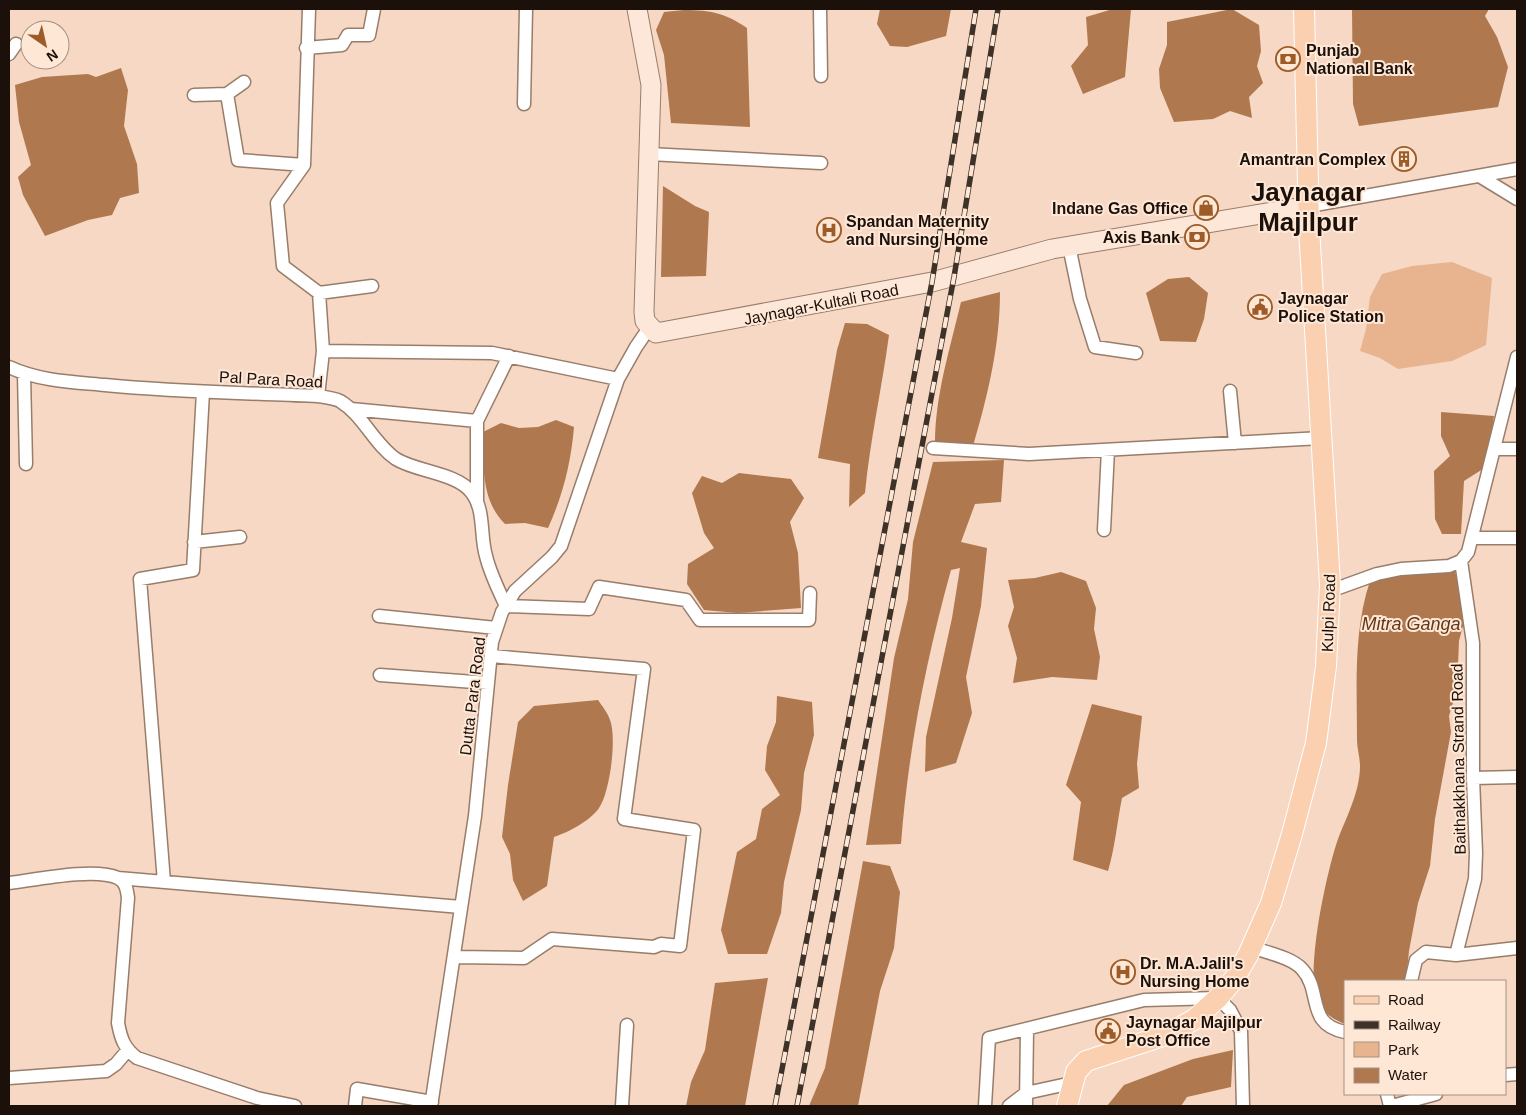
<svg xmlns="http://www.w3.org/2000/svg" width="1526" height="1115" viewBox="0 0 1526 1115" font-family="Helvetica,sans-serif">
	<style>
		.green { fill: #e8b48f }
		.water { fill: #b0784e }
		.lines { fill: none; stroke-linecap: round; stroke-linejoin: round }
		.street-casing { stroke: #987d6b; stroke-width: 15 }
		.secondary-casing { stroke: #987d6b; stroke-width: 21 }
		.primary-casing { stroke: #fff; stroke-width: 22 }
		.street { stroke: #fff; stroke-width: 12 }
		.secondary { stroke: #fce7d8; stroke-width: 19 }
		.primary { stroke: #fad0b1; stroke-width: 20 }
		.rail-casing { stroke: #3e3128; stroke-width: 5.5 }
		.rail { stroke: #ffe7d6; stroke-width: 4; stroke-dasharray: 11; stroke-linecap: butt }
		.labels { text-anchor: middle; stroke-width: 4; stroke-linejoin: round; paint-order: stroke }
		.poi-label { font-size: 16px; font-weight: bold; fill: #1b110a; stroke: #ffe7d6; text-anchor: start }
		.street-label { font-size: 16px; fill: #1b110a; stroke: #ffe7d6 }
		.water-label { font-size: 18px; font-style: italic; fill: #603818; stroke: #ffe7d6 }
		.town-label { font-size: 26px; font-weight: bold; fill: #1b110a; stroke: #ffe7d6 }
	</style>
	<rect width="100%" height="100%" fill="#f6d8c4"/>
	<path class="green" d="M1452,262L1492,278L1486,345L1452,361L1398,369L1380,358L1360,351L1366,329L1370,297L1382,274L1412,266Z"/>
	<path class="water" d="M880,9H951L946,36L907,47L890,46L877,24Z
		M1113,9H1131L1125,77L1083,94L1071,66L1088,45L1086,17Z
		M1232,9L1259,25L1261,51L1257,66L1263,83L1249,97L1252,118L1230,111L1213,119L1174,122L1160,88L1159,69L1167,45V22Z
		M1352,9H1489L1485,16L1497,37L1508,67L1498,107L1359,126L1353,104Z
		M684,10C711,10 725,13 747,28L750,127L671,123L664,55L656,30L664,12Z
		M121,68L128,90L124,126L137,164L139,193L120,198L112,215L88,220L45,236L23,195L18,177L31,165L19,122L15,85L42,77L88,74L96,77Z
		M663,186L695,206L709,212L706,276L661,277Z
		M1189,277L1208,293L1204,319L1196,342L1160,341L1146,293L1168,279Z
		M1000,292C1000,345 988,395 973,446L935,444C935,395 950,349 961,302Z
		M845,323L867,324L889,335C882,388 870,440 865,493L849,507L850,464L818,458L837,350Z
		M1441,412L1494,416L1486,467L1464,481L1461,534H1442L1435,519L1434,471L1450,456L1441,436Z
		M556,420L574,427C571,463 563,495 548,528L525,523L505,524C480,499 484,464 483,432L501,423L519,428L538,427Z
		M1004,460L1001,502L975,504L961,542L987,548L981,606L966,677L972,713L956,763L925,772L926,737L952,618L960,568L951,570C926,660 908,751 901,844L866,845L894,658L908,599L913,542L933,462Z
		M739,473L791,479L804,498L790,522L798,553L801,608L738,613L704,610L687,584L688,564L714,548L704,533L692,493L702,476L722,483Z
		M1436,568L1455,572L1467,611L1459,641L1457,689L1449,716L1451,732L1435,819L1430,866L1418,903L1409,951L1406,981H1345V1024C1335,1020 1324,1014 1318,1003C1304,974 1327,870 1338,839C1347,816 1360,791 1360,766C1360,757 1357,749 1357,740C1357,687 1353,632 1370,581Z
		M1061,572L1086,581L1096,608L1094,629L1100,657L1097,680L1052,677L1013,683L1017,658L1008,626L1014,607L1008,580L1035,578Z
		M777,696L812,702L814,735L804,773L801,810L784,882L781,913L767,954H728L721,930L737,852L756,839L762,809L780,795L765,770L767,746L776,722Z
		M598,700C602,706 608,713 610,720C617,738 610,792 599,808C590,821 569,832 554,837L547,886L523,901L513,880L510,854L502,837L508,785L518,722L534,706Z
		M1092,704L1142,716L1137,764L1139,788L1122,798C1117,823 1115,847 1108,871L1073,860L1081,802L1066,785Z
		M863,861L890,866L900,892L894,948L880,991L858,1106H809L825,1068Z
		M768,978L745,1106H686L691,1082L705,1050L715,983Z
		M1233,1050L1231,1087L1187,1097L1181,1106H1107L1124,1085L1193,1059Z"/>
	<g class="lines">
		<defs>
			<path id="street" d="M309,9L304,165L277,203L283,266L319,293L323,351
				M820,9L821,76
				M306,48L342,45L348,35H369L374,9
				M9,54L16,44
				M244,82L227,94L238,160L304,165
				M194,95L227,94
				M524,104L526,9
				M649,154L821,163
				M1481,177L1517,199
				M1309,206L1517,169
				M1069,246L1080,299L1095,347L1136,353
				M319,293L372,286
				M9,367C39,381 72,382 105,385C176,392 247,393 318,396C325,397 334,398 340,401C363,415 374,444 396,459C417,472 458,473 472,493C485,510 480,536 486,556C490,573 498,589 506,606L589,609L599,587L686,600L700,620H809L810,593
				M24,374L26,464
				M1230,391L1235,443
				M318,396L323,351L492,353L618,379
				M351,409L477,421
				M933,448L1029,454L1322,438
				M1495,449H1517
				M477,501V421L509,356
				M1104,530L1108,450
				M1472,538H1517
				M194,542L240,537
				M1330,591L1377,574L1401,569L1449,566L1461,561L1468,552L1517,357
				M379,616L496,628
				M380,675L488,683
				M1473,778L1517,777
				M118,878L461,907
				M164,882L140,579L193,570L203,392
				M9,883C34,880 95,867 118,878C126,882 127,890 128,898L118,1023C121,1039 124,1048 137,1058L257,1098L295,1106
				M1251,947C1267,953 1291,957 1302,969C1323,992 1305,1024 1345,1032
				M1456,955L1475,879L1476,853L1473,778V643L1461,561
				M454,957L524,958L552,939L654,947L661,944L680,946L694,830L624,819L644,669L491,656
				M1411,981L1416,960L1426,952L1456,955L1517,948
				M1505,1075L1517,1074
				M9,1078L106,1071L116,1064L127,1051
				M1387,1094L1390,1106
				M355,1106L357,1089L432,1102
				M431,1106L475,816L492,642L502,612L515,591L552,557L561,546L618,379L636,347L649,328
				M622,1106L627,1025
				M985,1106L989,1038L1144,1000L1218,998L1230,1010L1241,1031L1243,1106
				M1009,1106L1026,1093L1072,1083
				M1026,1106L1027,1029
				M1392,1106L1436,1094"/>
			<path id="secondary" d="M637,9L651,85L644,312L645,321L656,333L932,282L1052,249L1309,206"/>
			<path id="primary" d="M1067,1106L1076,1072L1086,1061L1166,1035L1195,1019L1218,998L1234,979L1248,955L1271,903L1292,834L1316,743L1326,666L1330,584L1309,228L1304,9"/>
		</defs>
		<use href="#street" class="street-casing"/>
		<use href="#secondary" class="secondary-casing"/>
		<use href="#primary" class="primary-casing"/>
		<use href="#street" class="street"/>
		<use href="#secondary" class="secondary"/>
		<use href="#primary" class="primary"/>
		<defs>
			<path id="rail" d="M775,1106L932,282L976,9
				M797,1106L954,277L998,9"/>
		</defs>
		<use href="#rail" class="rail-casing"/>
		<use href="#rail" class="rail"/>
	</g>
	<defs>
		<symbol id="bank-ring" viewBox="-11 -11 22 22"><circle r="9.5" fill="#ffe7d6" stroke="#9d5c27" stroke-width="1.5"/><path d="M-6-4H6V4H-6ZM0-2.3a2.3 2.3 0 1 0 0 4.6a2.3 2.3 0 1 0 0-4.6Z" fill="#9d5c27"/></symbol>
		<symbol id="building-ring" viewBox="-11 -11 22 22"><circle r="9.5" fill="#ffe7d6" stroke="#9d5c27" stroke-width="1.5"/><path d="M-4-6H4V6H1V3H-1V6H-4ZM-2.5-4.3h1.7v1.8h-1.7ZM.8-4.3h1.7v1.8H.8ZM-2.5-1h1.7V.8h-1.7ZM.8-1h1.7V.8H.8Z" fill="#9d5c27"/></symbol>
		<symbol id="shop-ring" viewBox="-11 -11 22 22"><circle r="9.5" fill="#ffe7d6" stroke="#9d5c27" stroke-width="1.5"/><path d="M-5-2.5h2.3a2.7 3.5 0 0 1 5.4 0H5L5.5 6h-11ZM-1.5-2.5h3a1.5 2.3 0 0 0-3 0Z" fill="#9d5c27"/></symbol>
		<symbol id="hospital-ring" viewBox="-11 -11 22 22"><circle r="9.5" fill="#ffe7d6" stroke="#9d5c27" stroke-width="1.5"/><path d="M-5-5h3v3.5h4V-5h3V5h-3V1.5h-4V5h-3Z" fill="#9d5c27"/></symbol>
		<symbol id="civic-ring" viewBox="-11 -11 22 22"><circle r="9.5" fill="#ffe7d6" stroke="#9d5c27" stroke-width="1.5"/><path d="M-.6-6.5H3V-4.5H.6V-3L4-1V1h2V6H-6V1h2V-1L-.6-3ZM-1.2 2.5V6h2.4V2.5Z" fill="#9d5c27"/></symbol>
	</defs>
	<g fill-rule="evenodd">
		<use href="#bank-ring" x="1274" y="45" width="28" height="28"/>
		<use href="#building-ring" x="1390" y="145" width="28" height="28"/>
		<use href="#shop-ring" x="1192" y="194" width="28" height="28"/>
		<use href="#hospital-ring" x="815" y="216" width="28" height="28"/>
		<use href="#bank-ring" x="1183" y="223" width="28" height="28"/>
		<use href="#civic-ring" x="1246" y="293" width="28" height="28"/>
		<use href="#hospital-ring" x="1109" y="958" width="28" height="28"/>
		<use href="#civic-ring" x="1094" y="1017" width="28" height="28"/>
	</g>
	<g class="labels">
		<g class="poi-label">
			<text x="1306" y="56">Punjab<tspan x="1306" dy="18">National Bank</tspan></text>
			<text x="1386" y="165" text-anchor="end">Amantran Complex</text>
			<text x="1188" y="214" text-anchor="end">Indane Gas Office</text>
			<text x="846" y="227">Spandan Maternity<tspan x="846" dy="18">and Nursing Home</tspan></text>
			<text x="1180" y="243" text-anchor="end">Axis Bank</text>
			<text x="1278" y="304">Jaynagar<tspan x="1278" dy="18">Police Station</tspan></text>
			<text x="1140" y="969">Dr. M.A.Jalil's<tspan x="1140" dy="18">Nursing Home</tspan></text>
			<text x="1126" y="1028">Jaynagar Majilpur<tspan x="1126" dy="18">Post Office</tspan></text>
		</g>
		<g class="street-label">
			<text transform="translate(821 304) rotate(-11)" y="6">Jaynagar-Kultali Road</text>
			<text transform="translate(271 379) rotate(3)" y="6">Pal Para Road</text>
			<text transform="translate(1328 613) rotate(-88)" y="6">Kulpi Road</text>
			<text transform="translate(472 696) rotate(-83)" y="6">Dutta Para Road</text>
			<text transform="translate(1458 759) rotate(-91)" y="6">Baithakkhana Strand Road</text>
		</g>
		<g class="water-label">
			<text x="1411" y="630">Mitra Ganga</text>
		</g>
		<g class="town-label">
			<text x="1308" y="201">Jaynagar<tspan x="1308" dy="30">Majilpur</tspan></text>
		</g>
	</g>
	<rect width="1526" height="1115" fill="none" stroke="#1b110a" stroke-width="20"/>
	<rect x="1344" y="980" width="162" height="115" fill="#ffe7d6" stroke="#a49184"/>
	<rect x="1354" y="996" width="25" height="8" fill="#fad0b1" stroke="#a49184"/>
	<text x="1388" y="1005" font-size="15" fill="#1b110a">Road</text>
	<rect x="1354" y="1021" width="25" height="8" fill="#3e3128" stroke="#a49184"/>
	<text x="1388" y="1030" font-size="15" fill="#1b110a">Railway</text>
	<rect x="1354" y="1042" width="25" height="15" fill="#e8b48f" stroke="#a49184"/>
	<text x="1388" y="1055" font-size="15" fill="#1b110a">Park</text>
	<rect x="1354" y="1068" width="25" height="15" fill="#b0784e" stroke="#a49184"/>
	<text x="1388" y="1080" font-size="15" fill="#1b110a">Water</text>
	<g transform="translate(45 45) rotate(146)"><circle r="24" fill="#ffe7d6" stroke="#a49184"/>
	<path d="M0-4L9 19L0 12L-9 19Z" fill="#9d5c27"/>
	<text y="-8" font-size="14" font-weight="bold" text-anchor="middle" fill="#1b110a">N</text>
	</g>
</svg>
